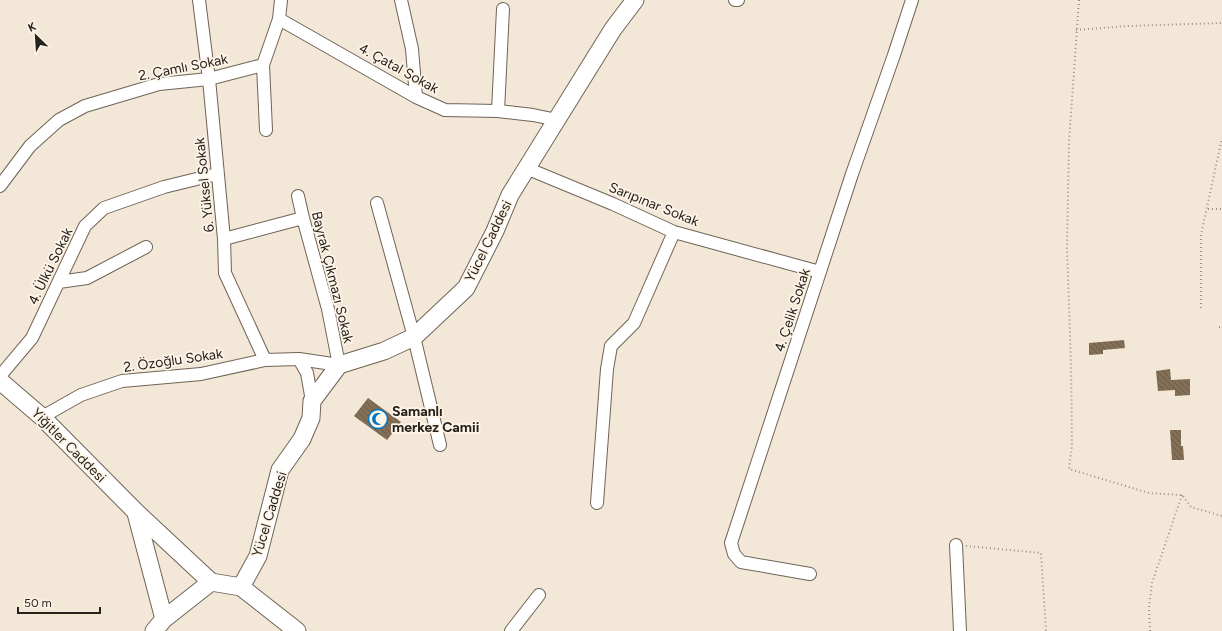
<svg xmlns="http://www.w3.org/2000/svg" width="1222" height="631" viewBox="0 0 1222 631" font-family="Figtree,sans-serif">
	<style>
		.building { fill: url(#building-back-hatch) }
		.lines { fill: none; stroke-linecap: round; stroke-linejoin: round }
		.minor-casing { stroke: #6e6456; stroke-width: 14 }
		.secondary-casing { stroke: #6e6456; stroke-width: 19 }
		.path { stroke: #9a9186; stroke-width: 2; stroke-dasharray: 1 3; stroke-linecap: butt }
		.minor { stroke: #fff; stroke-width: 12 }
		.secondary { stroke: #fff; stroke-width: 17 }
		.labels { text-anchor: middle; stroke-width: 3.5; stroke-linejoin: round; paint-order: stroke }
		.street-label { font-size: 14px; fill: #26221c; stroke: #fef4e8 }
		.poi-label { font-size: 14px; font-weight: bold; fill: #26221c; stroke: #fef4e8; text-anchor: start }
	</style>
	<defs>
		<pattern id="building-back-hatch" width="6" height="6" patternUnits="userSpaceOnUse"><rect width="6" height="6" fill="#826f56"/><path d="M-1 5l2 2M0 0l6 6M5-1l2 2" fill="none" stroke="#6a5b46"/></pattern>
	</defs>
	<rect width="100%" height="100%" fill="#f3e7d7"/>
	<path class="building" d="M1124,340L1125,348L1103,350V354L1089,355V343Z
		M1170,369L1171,380L1190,379V395L1175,396V390L1158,391L1156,371Z
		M368,398L401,422L387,440L354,416Z
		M1170,430H1181V446H1183L1184,460H1172Z"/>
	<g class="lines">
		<defs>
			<path id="minor" d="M199,0L209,79L224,239L225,273L265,360
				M281,0L279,19L416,97L445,110L498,111L533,115L557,120
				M401,0L412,49L416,97
				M735,0H738
				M498,111L503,9
				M266,130L263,65L279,19
				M526,168L613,204L674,232L820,272
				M0,186L30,146L59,120L85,106L159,84L209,79L263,65
				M377,203L414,337L440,445
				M224,239L303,218
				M59,282L87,278L146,247
				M299,359L307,373L312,401
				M0,376L32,338L85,226L104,208L164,187L217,174
				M42,417L81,395L122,381L201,374L265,360L299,359L339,365L328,309L303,218L298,196
				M597,503L607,369L611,346L634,323L674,232
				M956,545L960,631
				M810,574L741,562L734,554L731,543L852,174L894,55L912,0
				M511,631L539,595"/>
			<path id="secondary" d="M0,381L42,417L136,512L211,582L241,587L297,631
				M136,513L164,619
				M241,587L258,556L280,470L302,439L311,418L312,401L339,365L384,351L414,337L466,288L495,231L510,195L613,29L635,0
				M154,631L164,619L211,582"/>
		</defs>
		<use href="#minor" class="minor-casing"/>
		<use href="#secondary" class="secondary-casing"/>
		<path class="path" d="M1079,0L1069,142L1067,248L1071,363L1072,445L1069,469L1149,493L1182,495L1191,507L1222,516
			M1076,30L1128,26L1222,23
			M1208,209H1222
			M1201,308V235L1222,138
			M1219,327H1222
			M966,546L1041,553L1046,631
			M1150,631L1149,607L1152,583L1182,495"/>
		<use href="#minor" class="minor"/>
		<use href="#secondary" class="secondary"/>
	</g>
	<defs>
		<symbol id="mosque-ring" viewBox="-11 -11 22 22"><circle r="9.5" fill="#fef4e8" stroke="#0177c1" stroke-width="1.5"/><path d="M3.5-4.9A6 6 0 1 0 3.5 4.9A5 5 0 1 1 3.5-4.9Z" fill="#0177c1"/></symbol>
	</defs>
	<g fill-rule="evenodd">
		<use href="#mosque-ring" x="367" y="408" width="22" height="22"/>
	</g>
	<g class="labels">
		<g class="street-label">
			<text transform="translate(183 67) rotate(-11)" y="5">2. Çamlı Sokak</text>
			<text transform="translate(399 68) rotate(29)" y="5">4. Çatal Sokak</text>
			<text transform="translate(204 185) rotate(-96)" y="5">6. Yüksel Sokak</text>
			<text transform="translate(654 204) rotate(22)" y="5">Sarıpınar Sokak</text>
			<text transform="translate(488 241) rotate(-64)" y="5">Yücel Caddesi</text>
			<text transform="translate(50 266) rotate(-64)" y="5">4. Ülkü Sokak</text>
			<text transform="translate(333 277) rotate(76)" y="5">Bayrak Çıkmazı Sokak</text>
			<text transform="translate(792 310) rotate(-72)" y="5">4. Çelik Sokak</text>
			<text transform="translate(173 360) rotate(-8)" y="5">2. Özoğlu Sokak</text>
			<text transform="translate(69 445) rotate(45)" y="5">Yiğitler Caddesi</text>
			<text transform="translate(269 514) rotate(-73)" y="5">Yücel Caddesi</text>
		</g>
		<g class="poi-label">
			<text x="392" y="416">Samanlı<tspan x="392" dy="16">merkez Camii</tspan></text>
		</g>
	</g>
	<g transform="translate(36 36) rotate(335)" stroke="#fef4e8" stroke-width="3" paint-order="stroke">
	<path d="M0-3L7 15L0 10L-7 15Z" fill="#26221c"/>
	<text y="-6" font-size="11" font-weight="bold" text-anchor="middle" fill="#26221c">K</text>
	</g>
	<path d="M18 607v6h82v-6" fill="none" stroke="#26221c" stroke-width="2"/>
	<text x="24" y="607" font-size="12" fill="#26221c" stroke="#fef4e8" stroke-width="3" paint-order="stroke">50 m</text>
</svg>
